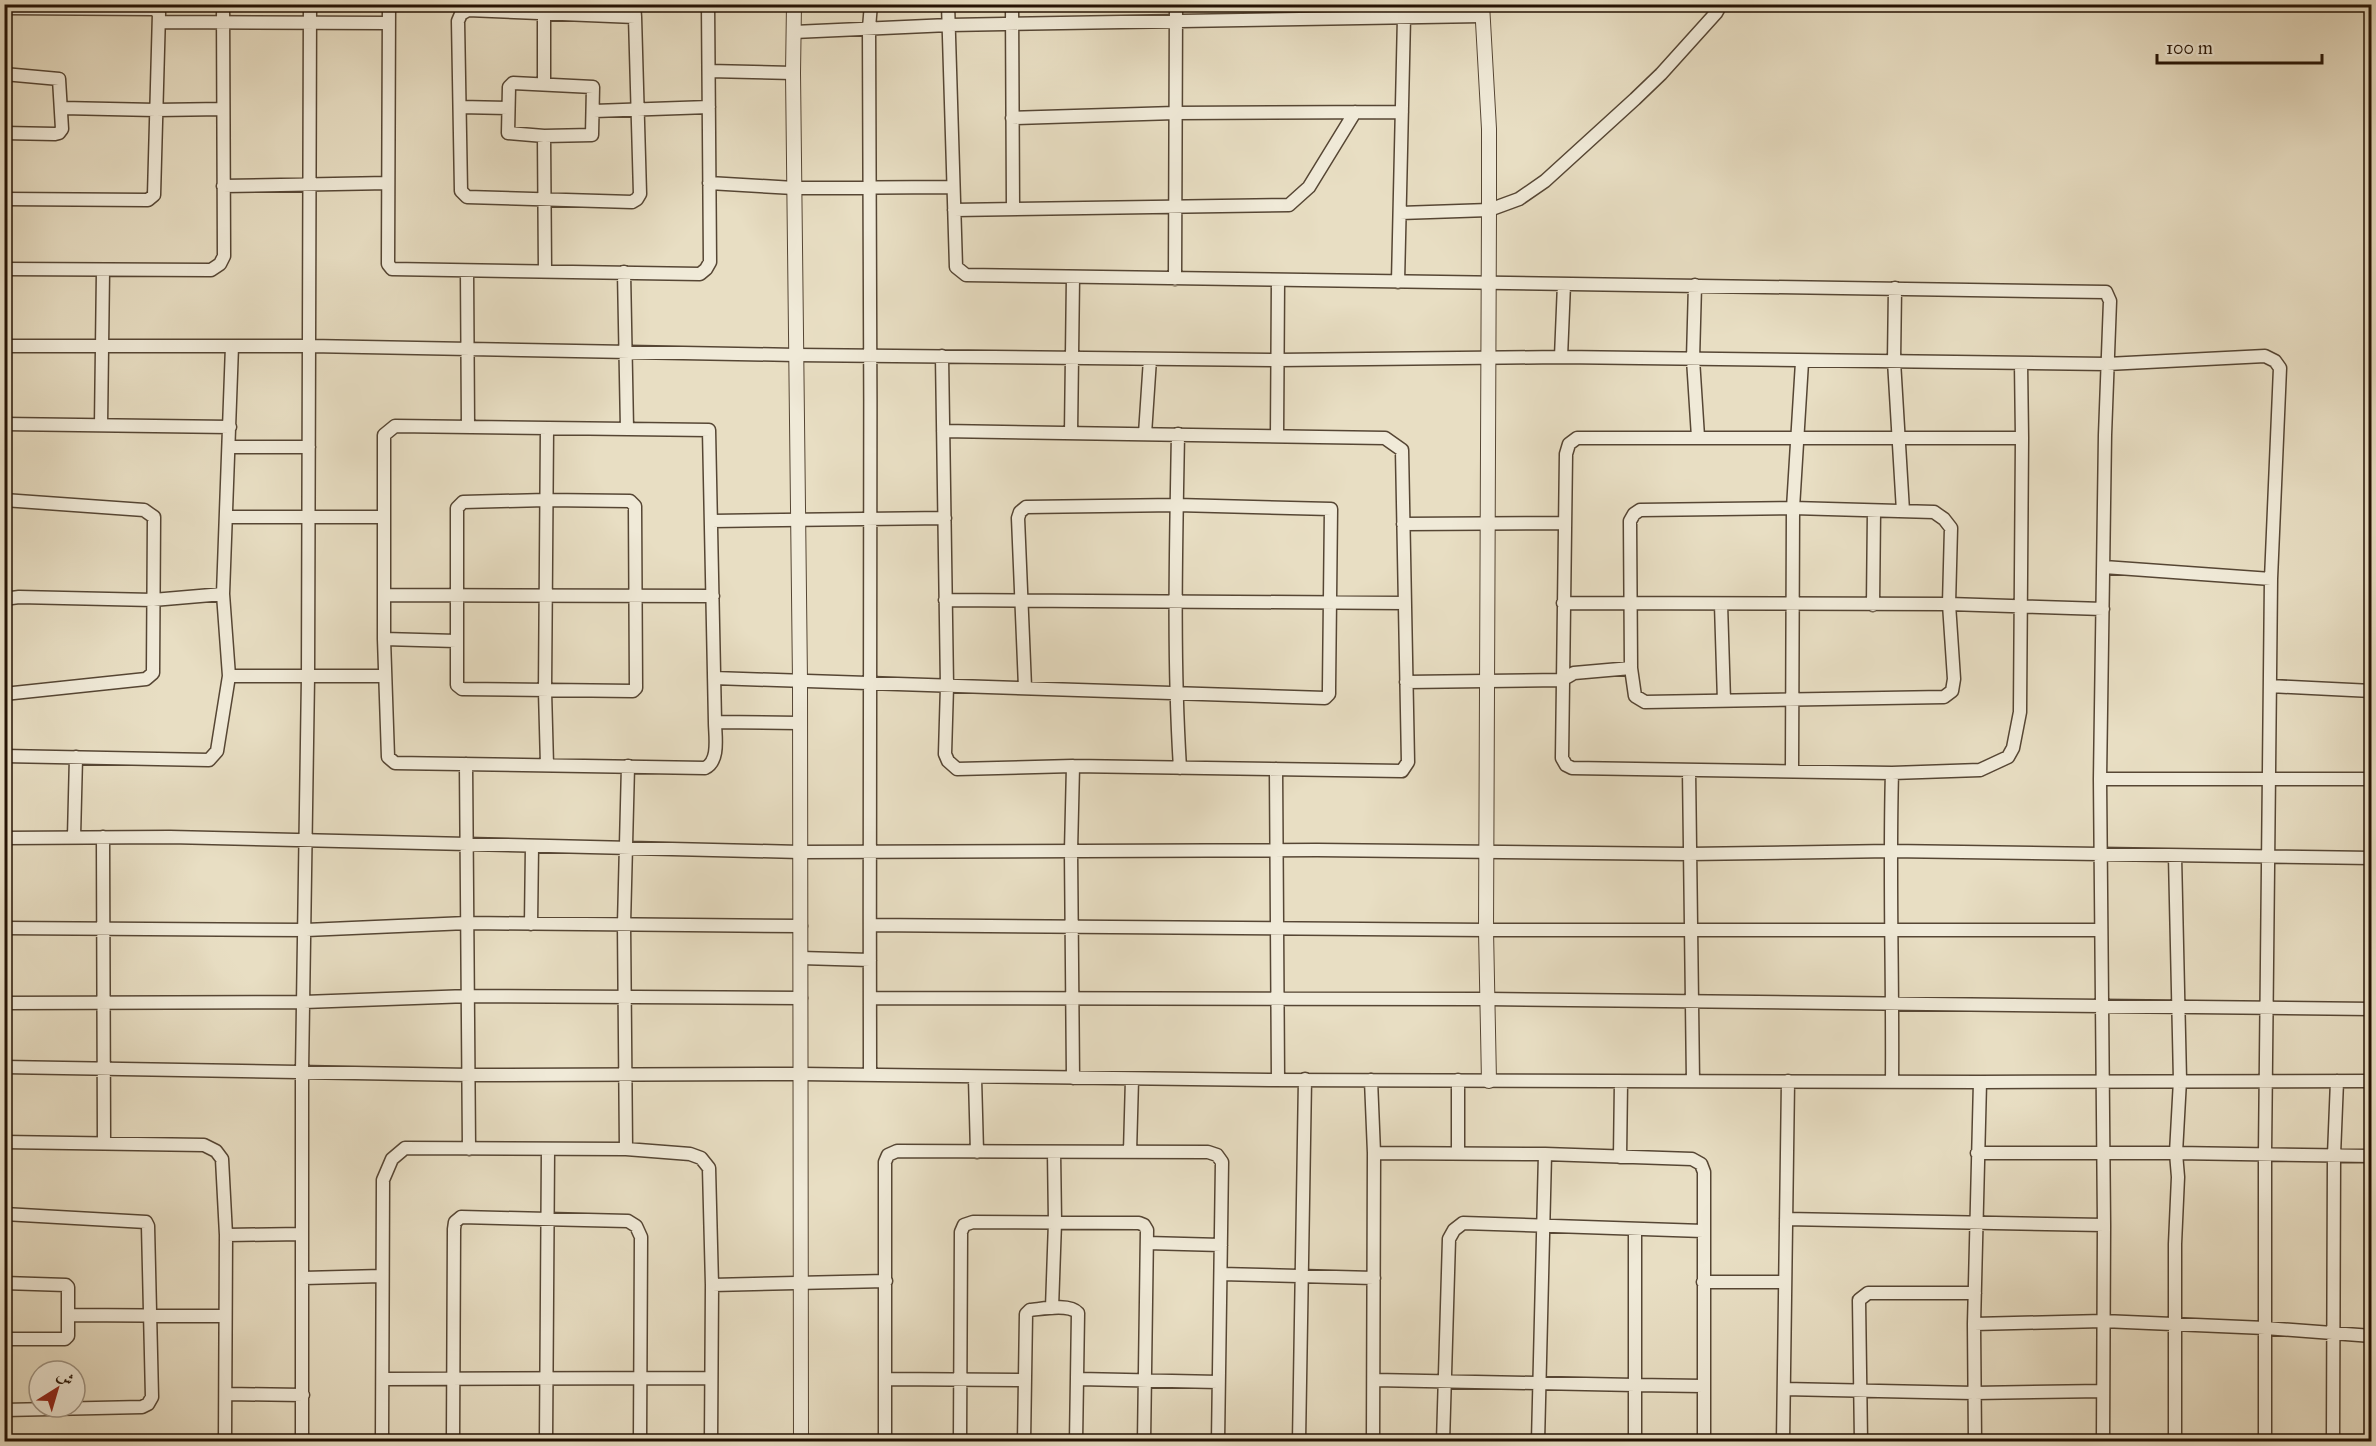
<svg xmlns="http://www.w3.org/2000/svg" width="2376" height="1446" viewBox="0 0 2376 1446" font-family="'IM FELL Great Primer',Amiri,serif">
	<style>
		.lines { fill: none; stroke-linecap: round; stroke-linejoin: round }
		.minor-casing { stroke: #564634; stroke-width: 15 }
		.tertiary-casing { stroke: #564634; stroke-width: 16 }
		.minor { stroke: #f0ead8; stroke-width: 12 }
		.tertiary { stroke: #f0ead8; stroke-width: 14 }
	</style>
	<rect width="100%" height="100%" fill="#e8dec3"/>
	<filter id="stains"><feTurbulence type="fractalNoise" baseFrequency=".00333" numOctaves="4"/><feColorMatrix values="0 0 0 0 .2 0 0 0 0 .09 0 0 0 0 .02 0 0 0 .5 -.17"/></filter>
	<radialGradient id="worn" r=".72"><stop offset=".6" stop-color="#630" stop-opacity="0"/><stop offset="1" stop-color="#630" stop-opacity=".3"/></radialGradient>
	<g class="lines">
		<defs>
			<path id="minor" d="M389,4L388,264L392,269L700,274L706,269L710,262L708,4
				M634,4L635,17L640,194L637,199L632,202L467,197L461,191L458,21L461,14L468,10L635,17
				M948,4L956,267L966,275L2106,292L2110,301L2105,435L2100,779L2104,1225L2103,1442
				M1012,4L1013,209
				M4,8L154,9L159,13L154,195L148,200L4,199
				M159,22L388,23
				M794,32L949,25L1482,16
				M709,71L793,73
				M4,74L59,79L62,129L59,133L55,134L4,133
				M513,83L593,87L592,135L544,136L508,133L509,87Z
				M544,84V6
				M460,107L508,108
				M62,108L156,110L223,109
				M594,111L709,107
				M1012,118L1175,113L1402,112
				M544,136L545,271
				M709,183L794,188L953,187
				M223,186L388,183
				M954,210L1289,205L1309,187L1355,112
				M1400,213L1489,210L1519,199L1545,181L1635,99L1661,74L1716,13L1721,4
				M4,269L211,270L220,264L224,256L223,4
				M467,271L468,427
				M624,272L627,429
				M1175,279L1176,4
				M1398,282L1404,17
				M1695,285L1693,359L1698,437
				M1895,288L1894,361L1903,511
				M4,346H310L796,355L1278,360L1561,357L2107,364L2265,356L2275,361L2280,368L2271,579L2265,1154V1442
				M942,356L947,686L945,754L948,761L957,769L1073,766L1402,771L1408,762L1402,450L1385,438L943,431
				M1561,357L1564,284
				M2021,363L2022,438L2020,712L2013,748L2008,757L1980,770L1892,773L1572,768L1566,765L1562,758L1566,454L1569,444L1577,438H2022
				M4,424L230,427
				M101,425L103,271
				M395,426L709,430L715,722C715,736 720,761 705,768L395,763L388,757L384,639V435Z
				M547,428L545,691L547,765
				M1071,433L1073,277
				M1145,434L1150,359
				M1178,434C1176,546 1173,657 1180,768
				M1277,436L1278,280
				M229,447H309
				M4,500L144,510L154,517L153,673L146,679L4,694
				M546,500L630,501L635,506L636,688L633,691L462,689L457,685V508L463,502Z
				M1793,508L1934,512L1944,519L1951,528L1949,604L1954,679L1952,691L1944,697L1645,702L1635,696L1631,668L1630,521L1634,514L1640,510Z
				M226,517H383
				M712,521L945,518
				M1403,524L1564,523
				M2104,567L2271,579
				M384,595L713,596
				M4,599L19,597L153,600L223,594
				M945,600L1405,603
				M1563,603L1949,604L2103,609
				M1721,604L1724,701
				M1873,605L1874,511
				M384,639L456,641
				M229,676H385
				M714,678L1325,698L1329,694V688L1331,509L1177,505L1026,507L1020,512L1018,518L1025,687
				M1406,682L1562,680L1574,673L1631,668
				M2270,686L2372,691
				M715,722L799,723
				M4,756L209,760L217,751L229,676L223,594L232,346
				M466,764L469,1149
				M1073,766L1071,851L1073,1078
				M1276,769L1278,1080
				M1689,770L1693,1081
				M1792,771L1793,508L1802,362
				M1892,773C1889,876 1893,979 1892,1082
				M2100,779H2372
				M74,837L76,757
				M103,837L104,1143
				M4,838L170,837L800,852L1317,850L1688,854L1890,851L2372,858
				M531,924L532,846
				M870,925L1486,930H2101
				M4,928L306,930L467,923L801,926
				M801,958L870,960
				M870,998L1487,999L2372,1009
				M4,1003L304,1002L469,996L801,998
				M4,1067L470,1075L801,1074L1269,1080L1980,1082L2372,1081
				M870,1075C869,726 872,377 869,28L871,4
				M975,1078L977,1152
				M1371,1080L1374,1153L1373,1442
				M4,1142L204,1145L216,1151L222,1159L226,1235L225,1442
				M626,1149L624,924L628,766
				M1130,1152L1132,1079
				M1374,1153L1545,1154L1692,1159L1701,1164L1704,1172V1442
				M1977,1153H2176L2372,1156
				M1458,1154V1080
				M1620,1157L1621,1082
				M4,1214L146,1222L148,1226L152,1397L148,1404L142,1407L4,1410
				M1786,1219L2104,1225
				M1635,1230V1385L1703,1386
				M226,1235L302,1234
				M1147,1243L1221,1245
				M1221,1274L1374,1278
				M303,1278L382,1276
				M1703,1282H1785
				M4,1283L66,1285L68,1287V1336L65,1339H4
				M712,1285L886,1281
				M1052,1308L1055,1222L1054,1152
				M68,1315L224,1316
				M1974,1324L2103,1321L2265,1328L2372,1336
				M383,1379L710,1378
				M887,1379L1025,1380
				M1079,1379L1218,1382
				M1375,1380L1635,1385V1442
				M1784,1389L1974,1393L2103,1391
				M227,1394L303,1395
				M302,1442V1071L308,677L310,4
				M382,1442L383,1180L392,1159L405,1148L626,1149L690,1154L701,1158L709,1168L712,1285L711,1442
				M453,1442L454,1229L455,1222L461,1217L628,1221L636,1226L641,1237L640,1442
				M546,1442L548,1150
				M885,1442V1162L888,1155L897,1151L1208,1152L1217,1155L1222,1162L1218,1442
				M960,1442L961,1232L964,1225L973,1222L1139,1223L1144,1225L1147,1230L1144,1442
				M1024,1442L1026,1314L1030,1310C1042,1309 1069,1303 1078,1313L1076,1442
				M1299,1442L1305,1079
				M1443,1442L1449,1239L1454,1230L1463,1223L1703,1231
				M1538,1442L1545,1154
				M1783,1442L1788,1081
				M1861,1442L1859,1300L1868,1293H1975
				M1975,1442L1974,1324L1980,1082
				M2175,1442V1244L2178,1177L2176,1153L2180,1080L2175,856
				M2333,1442L2334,1155L2337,1081"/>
			<path id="tertiary" d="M794,4L793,73L800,681L801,1442
				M1482,4L1489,129V210L1486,930L1489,1081"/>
		</defs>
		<use href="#minor" class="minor-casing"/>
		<use href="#tertiary" class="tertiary-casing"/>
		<use href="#minor" class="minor"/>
		<use href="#tertiary" class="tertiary"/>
	</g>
	<rect width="2376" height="1446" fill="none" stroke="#e8dec3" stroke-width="24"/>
	<rect x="6" y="6" width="2364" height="1434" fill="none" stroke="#251305" stroke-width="3"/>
	<rect x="12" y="12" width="2352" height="1422" fill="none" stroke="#251305" stroke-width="1.5"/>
	<g transform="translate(57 1389) rotate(37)"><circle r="28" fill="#f0ead8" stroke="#9f9484" stroke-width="1.5"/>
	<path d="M0-4.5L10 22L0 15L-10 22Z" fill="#8f2418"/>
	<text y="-9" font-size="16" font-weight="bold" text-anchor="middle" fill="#251305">ش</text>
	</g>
	<path d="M2157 54v9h165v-9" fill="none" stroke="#251305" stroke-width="3"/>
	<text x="2166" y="54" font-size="18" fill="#251305" stroke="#f0ead8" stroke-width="4.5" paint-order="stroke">100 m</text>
	<rect width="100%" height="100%" filter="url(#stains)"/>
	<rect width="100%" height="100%" fill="url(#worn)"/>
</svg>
